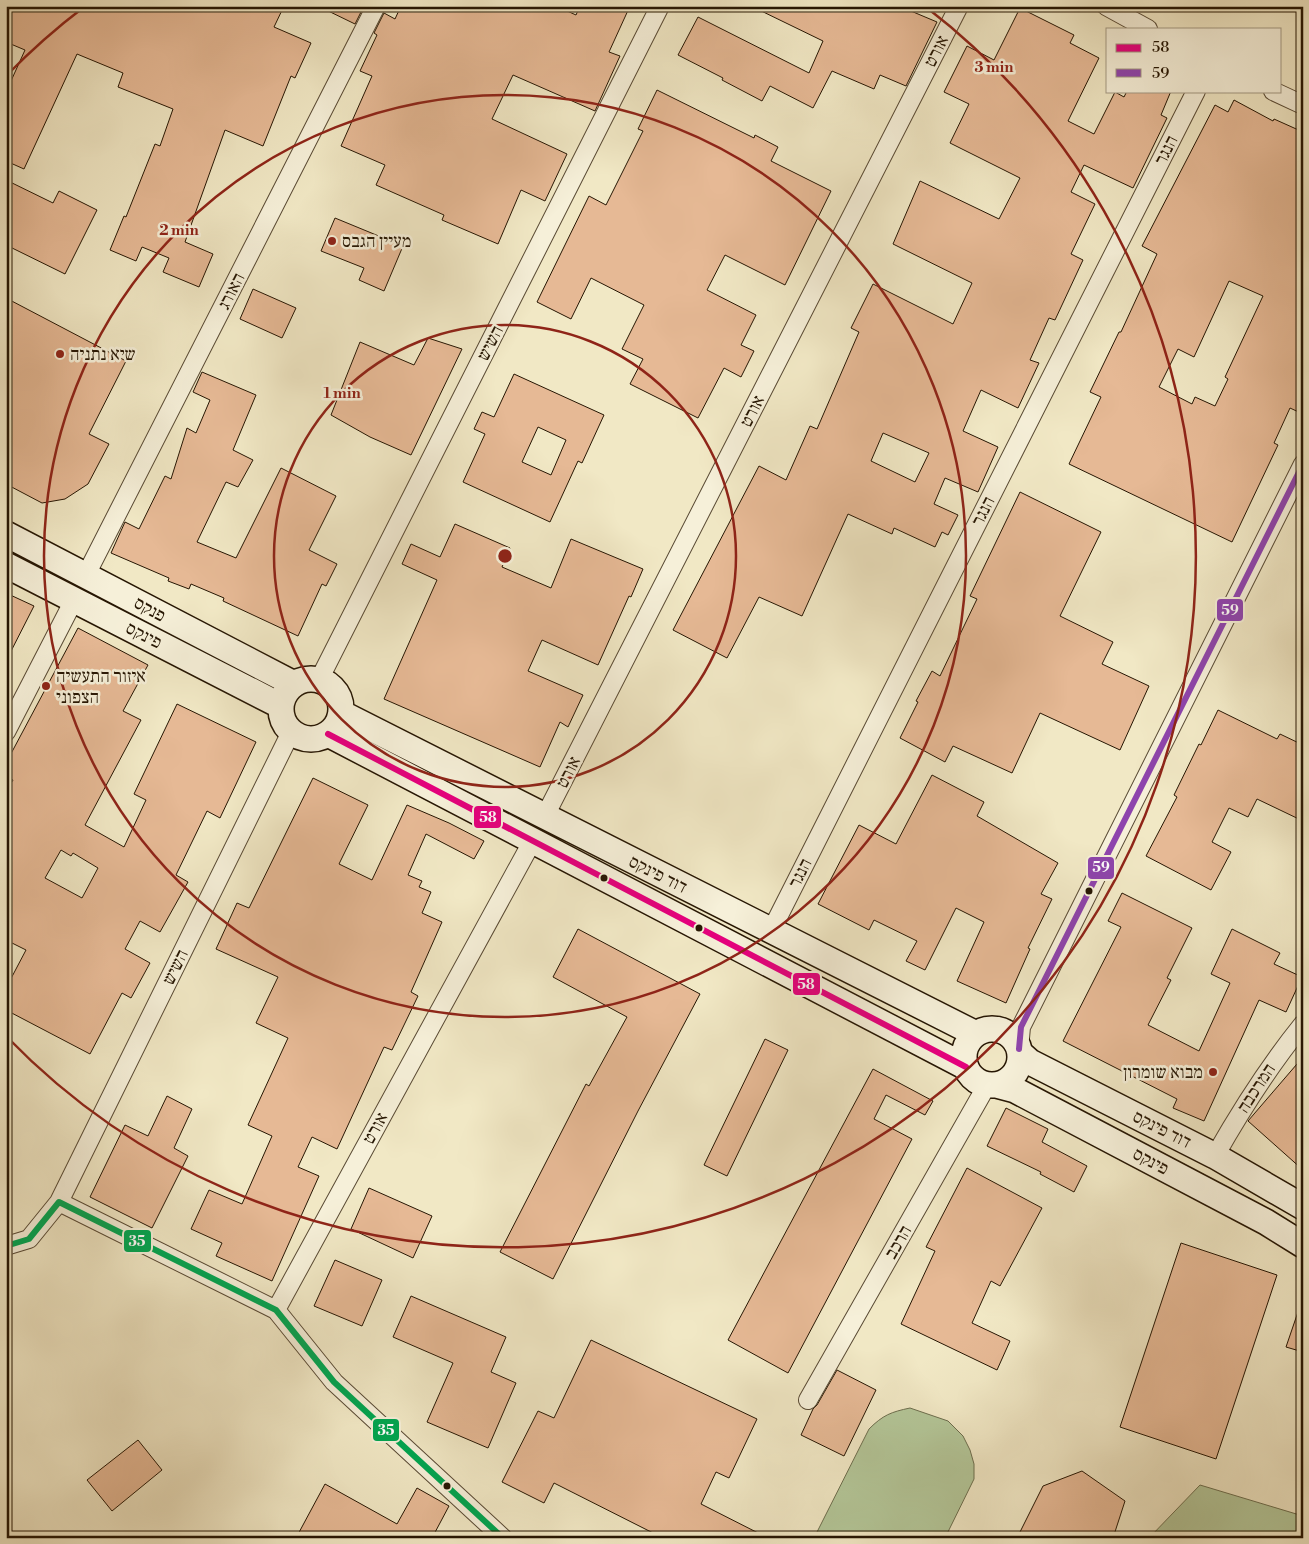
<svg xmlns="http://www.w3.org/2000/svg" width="1309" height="1544" viewBox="0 0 1309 1544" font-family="'Libre Bodoni','Frank Ruhl Libre',serif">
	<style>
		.green { fill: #b4c799; stroke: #6d6e4e }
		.building { fill: #e6b995; stroke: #261603; fill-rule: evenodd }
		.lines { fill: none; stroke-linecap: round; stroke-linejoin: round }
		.street-casing { stroke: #594a34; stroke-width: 20 }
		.secondary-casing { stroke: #261603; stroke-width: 28 }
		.street { stroke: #f6f0d9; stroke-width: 18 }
		.secondary { stroke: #f6f0d9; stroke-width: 25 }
		.bus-1-casing { stroke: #f6f0d9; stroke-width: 10 }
		.bus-2-casing { stroke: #f6f0d9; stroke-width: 10 }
		.bus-3-casing { stroke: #f6f0d9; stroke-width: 10 }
		.bus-1 { stroke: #e5007d; stroke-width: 6 }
		.bus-2 { stroke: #8e44ad; stroke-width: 6 }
		.bus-3 { stroke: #00a651; stroke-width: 6 }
		.ring { fill: none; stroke: #8f2418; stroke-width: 2.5 }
		.poi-dot { fill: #8f2418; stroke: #f6f0d9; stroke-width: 2 }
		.bus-dot { fill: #261603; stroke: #f6f0d9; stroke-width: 2 }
		.labels { text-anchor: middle; stroke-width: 5; stroke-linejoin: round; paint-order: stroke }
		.street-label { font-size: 18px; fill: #261603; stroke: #f6f0d9 }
		.poi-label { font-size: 18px; fill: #261603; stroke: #f6f0d9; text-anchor: start }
		.centre { fill: #8f2418; stroke: #f6f0d9; stroke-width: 2.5 }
		.ring-label { font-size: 15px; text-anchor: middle; font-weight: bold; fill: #8f2418; stroke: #f6f0d9; stroke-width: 5; stroke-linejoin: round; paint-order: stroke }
		.line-badge { stroke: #f6f0d9; stroke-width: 2 }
		.badge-label { font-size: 14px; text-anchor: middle; font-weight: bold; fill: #fff }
	</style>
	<rect width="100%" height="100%" fill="#f1e8c5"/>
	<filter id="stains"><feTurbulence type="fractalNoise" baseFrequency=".004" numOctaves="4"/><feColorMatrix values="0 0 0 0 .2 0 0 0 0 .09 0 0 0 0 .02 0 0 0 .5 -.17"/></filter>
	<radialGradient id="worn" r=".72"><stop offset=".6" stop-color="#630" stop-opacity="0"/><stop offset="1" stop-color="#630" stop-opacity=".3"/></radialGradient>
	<path class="green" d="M910,1408L948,1421L963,1436L970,1450L974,1464V1479L945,1538H814L869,1429C883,1415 891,1412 910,1408Z
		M1200,1485L1303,1516V1538H1149Z"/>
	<path class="building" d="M6,6H284L274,27L311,43L295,78L291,76L263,146L225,130L185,242L213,254L199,287L163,272L169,258L142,247L136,261L110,250L124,216L126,217L155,144L160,146L173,109L118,87L123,73L77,54L24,169L6,161V92L25,50L6,42Z
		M318,6H364L355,24Z
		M401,6H556L576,15L580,6H630L609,52L620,56L595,111L513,75L492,119L567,154L545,201L521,190L498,244L442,220L444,215L376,185L385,165L341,146L372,76L360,71L377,35L374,33L384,13L395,19Z
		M751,6H899L937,22L906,86L880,75L874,89L832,71L813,108L770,86L762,101L722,80L723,78L678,55L698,17L809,73L823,41Z
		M1020,8L1074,35L1070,43L1099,58L1068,121L1094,134L1115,92L1124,97L1127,91H1171L1161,115L1167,118L1133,188L1084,165L1071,192L1095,204L1071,254L1083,260L1055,320L1049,318L1030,360L1039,363L1018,408L981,390L963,431L998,447L978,492L945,478L934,504L958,515L948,535L942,532L935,547L894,528L892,534L848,514L802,616L759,597L727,658L673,630L759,466L786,480L810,426L817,429L859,332L851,328L873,284L953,324L972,283L893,244L920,181L999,219L1020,178L950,143L969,104L944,92L967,46L994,60ZM883,433L929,453L915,482L871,461Z
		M657,90L754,138L755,135L778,147L771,161L831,191L785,285L725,255L707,290L756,315L741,345L754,351L741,377L724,368L698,418L630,384L643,359L622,349L644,305L591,278L571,319L537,302L589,196L606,205L643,131L638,129Z
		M1234,100L1273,121L1274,119L1303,132V414L1290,408L1274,443L1278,445L1232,542L1069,464L1101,397L1090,392L1119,332H1121L1157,254L1142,246L1215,105L1228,112ZM1229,281L1263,296L1225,377L1228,379L1215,406L1195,397L1192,404L1159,387L1178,349L1194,357Z
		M6,180L53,203L59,191L97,210L65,274L6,245Z
		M335,218L403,246L384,291L359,280L364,268L321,251Z
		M253,289L296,308L282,338L240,319Z
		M6,298L126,361L89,434L109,444L88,484L65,499L42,503L6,484Z
		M428,338L462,349L411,455L370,437L331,415L360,342L414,365Z
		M202,372L256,395L233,450L253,460L238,487L226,482L197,542L236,558L281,468L336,496L309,550L337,564L326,586L322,584L298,636L223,601L224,598L191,584L189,589L168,581L169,578L111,553L125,522L139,529L165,476L171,479L187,428L196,433L210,400L193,392Z
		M514,374L604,415L582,463L578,461L550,522L463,482L485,434L474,429L482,412L494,417ZM538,427L566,440L551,475L522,462Z
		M1020,492L1101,532L1060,616L1113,642L1102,664L1149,686L1120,750L1040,713L1012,773L953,746L945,762L900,738L918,702L916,701L932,671L940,676L977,599L970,596Z
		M455,524L510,548L502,567L551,588L571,539L643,569L631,597L629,596L598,665L542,640L528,671L583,695L568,727L560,722L540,767L384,699L437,580L402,564L411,544L440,557Z
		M6,593L34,606L6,661Z
		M78,628L148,665L123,711L141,720L85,825L124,847L146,800L134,794L177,704L256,742L220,818L207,811L176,875L188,882L160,932L140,921L125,949L150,963L131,998L122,993L90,1054L6,1010V988L26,950L6,940V792L13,780L6,776V763ZM61,850L71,856L73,853L98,868L82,898L45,878Z
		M1218,710L1277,739L1280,734L1303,745V821L1257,799L1248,817L1229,808L1212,842L1231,852L1211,890L1146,856L1177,797L1174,795L1199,744L1201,745Z
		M932,775L984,802L977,816L1058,863L1041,894L1052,899L1028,948L1030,949L1006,1003L957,981L984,922L956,908L925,970L906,961L917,941L874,920L869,930L818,904L859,825L896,844Z
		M313,778L368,805L339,864L372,880L407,805L449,823L484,841L474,859L426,834L408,875L422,881L419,887L431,892L422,913L442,922L411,992L418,996L392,1050L384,1047L337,1149L312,1137L298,1167L319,1176L272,1281L216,1256L222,1243L191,1229L209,1190L242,1204L272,1136L248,1125L288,1038L256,1023L278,977L216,949L237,903L249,908Z
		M1122,893L1192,928L1167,978L1171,980L1148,1025L1199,1051L1230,983L1211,974L1232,929L1280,953L1274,964L1302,977L1286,1012L1259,1000L1204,1121L1173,1108L1177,1099L1063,1041L1121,927L1108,921Z
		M578,929L700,994L638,1111L553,1279L500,1252L586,1084L589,1086L627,1017L553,977Z
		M765,1039L788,1050L727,1176L704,1165Z
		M1303,1057V1170L1248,1121Z
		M873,1069L933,1101L925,1115L886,1095L874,1119L912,1139L788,1373L728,1340Z
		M167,1096L192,1109L174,1148L188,1156L152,1228L90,1197L125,1125L148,1136Z
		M1006,1108L1048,1129L1042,1142L1087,1166L1074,1192L1040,1174L1041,1172L987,1146Z
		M967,1168L1042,1208L1000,1286L991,1281L972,1323L1010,1341L997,1370L901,1324L935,1251L926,1247Z
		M369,1188L432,1216L413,1258L351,1229Z
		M1181,1243L1277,1275L1216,1459L1120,1427Z
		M335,1260L382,1280L362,1326L314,1306Z
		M411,1296L506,1337L491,1372L516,1383L488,1448L427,1422L453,1363L393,1337Z
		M1300,1306L1303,1307V1352L1286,1347Z
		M591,1340L757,1419L729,1478L716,1472L701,1504L768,1538H663L554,1483L544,1503L502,1482L538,1411L554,1418Z
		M837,1370L876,1390L844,1456L801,1435L813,1409L817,1405Z
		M138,1440L162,1470L112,1511L87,1480Z
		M1082,1471L1125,1501L1113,1538H1017L1043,1486Z
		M325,1484L397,1524L417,1488L449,1506L432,1538H296Z"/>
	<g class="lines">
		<defs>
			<path id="street" d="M1106,6L1148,29
				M1273,91L1303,105
				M86,575L376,6
				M319,680L660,6
				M6,732L74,600
				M545,816L959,6
				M771,931L1196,91
				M1019,1049L1021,1027L1303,464
				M1215,1156C1241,1110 1269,1066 1303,1024
				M59,1202L291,732
				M6,1246L29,1239L59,1202L276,1310L334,1382L503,1538
				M276,1310L533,840
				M808,1400L987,1085"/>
			<path id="secondary" d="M6,534L294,684
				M6,565L281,706
				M281 709a30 30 0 1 1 60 0a30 30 0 1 1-60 0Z
				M341,713L976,1034
				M328,734L966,1067
				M964 1057a28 28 0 1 1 56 0a28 28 0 1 1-56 0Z
				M1020,1053L1030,1062L1215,1156L1303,1207
				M996,1085L1015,1090L1266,1222L1303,1245"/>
		</defs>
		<use href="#street" class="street-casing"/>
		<use href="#secondary" class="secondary-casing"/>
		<use href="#street" class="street"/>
		<use href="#secondary" class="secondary"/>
		<defs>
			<path id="bus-1" d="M328,734L966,1067"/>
			<path id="bus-2" d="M1019,1049L1021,1027L1303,464"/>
			<path id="bus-3" d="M6,1246L29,1239L59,1202L276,1310L334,1382L503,1538"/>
		</defs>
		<use href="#bus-1" class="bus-1-casing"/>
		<use href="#bus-2" class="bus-2-casing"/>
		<use href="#bus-3" class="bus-3-casing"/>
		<use href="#bus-1" class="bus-1"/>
		<use href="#bus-2" class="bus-2"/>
		<use href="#bus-3" class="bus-3"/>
	</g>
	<g class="ring">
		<circle cx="505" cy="556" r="231"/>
		<circle cx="505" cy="556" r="461"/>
		<path d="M7 75A692 692 0 0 1 84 7M926 7A692 692 0 1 1 7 1037"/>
	</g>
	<g class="poi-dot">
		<circle cx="332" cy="241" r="5"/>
		<circle cx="60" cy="354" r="5"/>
		<circle cx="46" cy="686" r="5"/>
		<circle cx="1213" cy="1072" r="5"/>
	</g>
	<g class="bus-dot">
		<circle cx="604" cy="878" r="4.5"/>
		<circle cx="1089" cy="891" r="4.5"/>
		<circle cx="699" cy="928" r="4.5"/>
		<circle cx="447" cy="1486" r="4.5"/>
	</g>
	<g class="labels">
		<g class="street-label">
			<text transform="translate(936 51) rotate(-63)" y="6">אורט</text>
			<text transform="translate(1166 150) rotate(-63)" y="6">הנגר</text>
			<text transform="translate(231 291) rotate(-63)" y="6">האורג</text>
			<text transform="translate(490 343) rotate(-63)" y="6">השיש</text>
			<text transform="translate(752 411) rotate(-63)" y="6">אורט</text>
			<text transform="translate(983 511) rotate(-63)" y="6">הנגר</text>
			<text transform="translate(150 609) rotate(28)" y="6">פנקס</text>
			<text transform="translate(144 635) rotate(27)" y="6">פינקס</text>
			<text transform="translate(568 772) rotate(-63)" y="6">אורט</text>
			<text transform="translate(800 873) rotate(-63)" y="6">הנגר</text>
			<text transform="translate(658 874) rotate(27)" y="6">דוד פינקס</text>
			<text transform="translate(175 967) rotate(-64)" y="6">השיש</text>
			<text transform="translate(1256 1088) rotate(-57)" y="6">המרכבה</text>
			<text transform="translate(375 1128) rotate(-61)" y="6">אורט</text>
			<text transform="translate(1162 1129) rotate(27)" y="6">דוד פינקס</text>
			<text transform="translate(1151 1161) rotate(28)" y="6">פינקס</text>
			<text transform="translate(898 1242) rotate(-60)" y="6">הרכב</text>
		</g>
		<g class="poi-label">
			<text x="342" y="247">מעיין הגבס</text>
			<text x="70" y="360">שיא נתניה</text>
			<text x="56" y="682">איזור התעשיה<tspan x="56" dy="21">הצפוני</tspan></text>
			<text x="1203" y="1078" text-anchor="end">מבוא שומרון</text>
		</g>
	</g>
	<circle cx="505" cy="556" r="8" class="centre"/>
	<g class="ring-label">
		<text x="994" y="72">3 min</text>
		<text x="179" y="235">2 min</text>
		<text x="342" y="398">1 min</text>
	</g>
	<g class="line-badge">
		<rect x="1216" y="598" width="28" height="24" rx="5" fill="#8e44ad"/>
		<rect x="473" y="805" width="29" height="24" rx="5" fill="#e5007d"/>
		<rect x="1087" y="856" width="28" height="24" rx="5" fill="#8e44ad"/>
		<rect x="792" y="972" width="29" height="24" rx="5" fill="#e5007d"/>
		<rect x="123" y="1229" width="29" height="24" rx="5" fill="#00a651"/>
		<rect x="372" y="1418" width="28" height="24" rx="5" fill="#00a651"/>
	</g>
	<g class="badge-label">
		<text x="1230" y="615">59</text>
		<text x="488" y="822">58</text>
		<text x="1101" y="872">59</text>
		<text x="806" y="989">58</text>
		<text x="137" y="1246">35</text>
		<text x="386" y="1435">35</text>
	</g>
	<rect width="1309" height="1544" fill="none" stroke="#f1e8c5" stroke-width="25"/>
	<rect x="8" y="8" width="1294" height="1529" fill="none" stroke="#261603" stroke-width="2.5"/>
	<rect x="12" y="12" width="1284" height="1519" fill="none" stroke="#261603"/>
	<rect x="1106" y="28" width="175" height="65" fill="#f6f0d9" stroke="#a39983"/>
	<rect x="1116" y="44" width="25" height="8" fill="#e5007d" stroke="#a39983"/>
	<text x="1152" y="52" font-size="15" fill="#261603">58</text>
	<rect x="1116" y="69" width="25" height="8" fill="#8e44ad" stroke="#a39983"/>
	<text x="1152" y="78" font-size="15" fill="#261603">59</text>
	<rect width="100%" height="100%" filter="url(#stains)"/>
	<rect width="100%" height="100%" fill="url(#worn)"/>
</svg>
